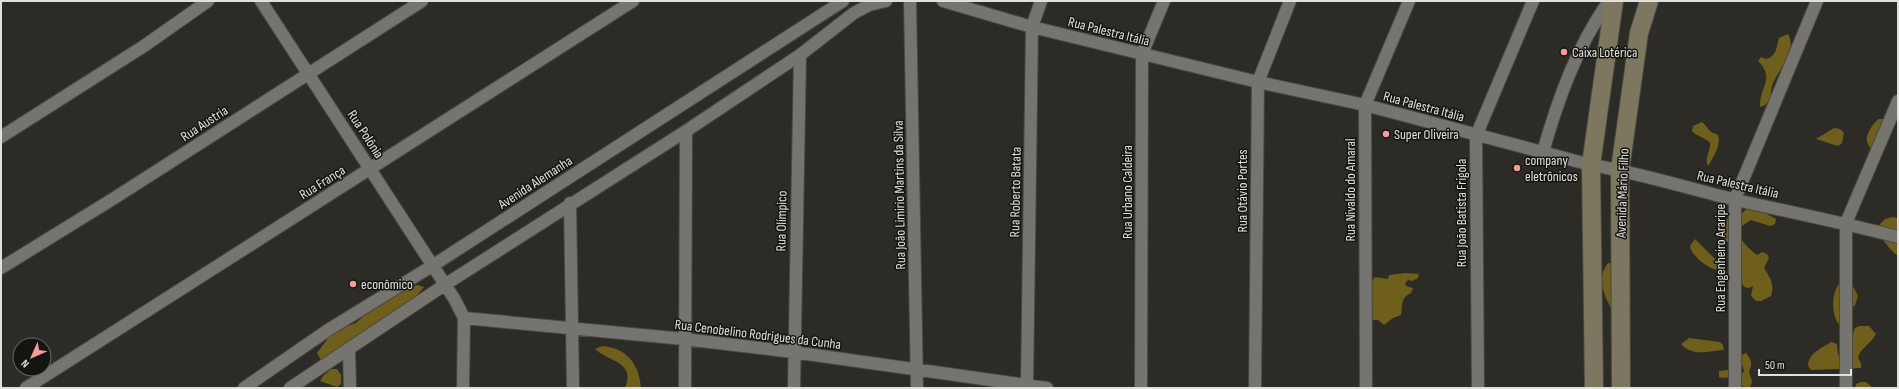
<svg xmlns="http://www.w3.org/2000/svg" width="1899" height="389" viewBox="0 0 1899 389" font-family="'Sofia Sans Condensed',sans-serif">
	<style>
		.forest { fill: #6e5f1d }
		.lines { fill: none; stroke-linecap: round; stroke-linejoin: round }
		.minor-casing { stroke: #4a4944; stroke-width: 14 }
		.secondary-casing { stroke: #4a4944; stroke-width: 20 }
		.minor { stroke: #75746e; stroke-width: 12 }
		.secondary { stroke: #7e775f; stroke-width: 18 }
		.poi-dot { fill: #f59b9d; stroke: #141411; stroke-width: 1.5 }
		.labels { text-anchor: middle; stroke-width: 3; stroke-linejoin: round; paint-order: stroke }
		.street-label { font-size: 14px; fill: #e0e0dc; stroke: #141411 }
		.poi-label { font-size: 14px; fill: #e0e0dc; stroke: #141411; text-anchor: start }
	</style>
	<rect width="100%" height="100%" fill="#2c2b26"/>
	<path class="forest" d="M1788,34C1801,58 1765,77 1772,98L1765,105L1760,107C1759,87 1776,79 1758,61L1761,57L1766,59C1777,56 1776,48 1779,38Z
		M1879,119H1884L1888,122L1871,150C1870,146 1867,144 1867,141C1865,135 1874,122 1879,119Z
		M1702,122C1708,127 1709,133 1717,134C1723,142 1713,158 1708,166C1704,158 1711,151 1710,143C1705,137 1697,137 1692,131L1693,126Z
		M1834,128L1840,129L1844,133L1842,143L1838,146L1816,139Z
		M1747,209L1762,211L1776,219L1775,224L1770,226L1751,220L1742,226L1738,233C1742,242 1749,249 1757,255L1762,252L1767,254L1769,258L1764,268C1770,277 1775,285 1771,296L1761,301H1756L1751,296L1753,286L1749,288L1744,287L1739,277L1742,251C1731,242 1717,241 1718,223L1722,220L1735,218Z
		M1892,217L1898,218V256C1890,250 1878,236 1878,226L1885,219Z
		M1695,239L1722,266L1724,270C1713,273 1691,257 1690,246Z
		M1608,263L1613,264L1612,310C1604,295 1596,278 1608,263Z
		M1405,273L1419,274L1418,278L1412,281L1408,280L1405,283L1406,286L1413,288L1411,293C1400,298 1403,305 1401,315L1393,318L1384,325L1378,320H1370L1372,281L1375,277L1388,279L1389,275Z
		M1842,280L1851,282L1858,296L1855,305L1838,324C1831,311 1831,292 1842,280Z
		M417,285L428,288L424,287L414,299L322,362L317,353L329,337L341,328L356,323L370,310L398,293Z
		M1859,326H1869L1876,334C1871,344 1860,348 1858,358L1861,363V368L1811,370L1808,366C1809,352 1821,349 1831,342L1837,344L1838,355L1842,359C1860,349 1848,343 1855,328Z
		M1689,338L1720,342L1723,345L1724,350C1709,351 1692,357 1681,344Z
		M602,346C627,348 639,364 641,388H625C636,362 609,362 595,349Z
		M1746,353C1751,359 1753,364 1749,371L1752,382L1750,387C1741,388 1737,383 1732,377L1722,378L1719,377V371L1729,370L1741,375L1744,371L1741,361V355Z
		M331,369H337L341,375V384L337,387L320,381L323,376Z
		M1861,382H1866L1873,388H1855L1856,384Z"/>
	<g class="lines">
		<defs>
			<path id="minor" d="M261,1L455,300L464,318L463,388
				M910,1L917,388
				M943,1L1032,27L1258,82L1365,105L1591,165C1640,173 1687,188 1736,200C1790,212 1844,223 1898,237
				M1,137L144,46L208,1
				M1543,152C1558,99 1577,46 1609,1
				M570,203L573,388
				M1,268L116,197L422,1
				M464,318L684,339L793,352L1047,388
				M349,350L350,388
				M1027,385L1032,27L1041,1
				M26,388L633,1
				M244,388L328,330L432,266L843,1
				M290,388L446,284L686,131L800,55L854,13L869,5L886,1
				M685,388L686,131
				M794,388L800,55
				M1141,388L1142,54L1164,1
				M1255,388L1258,82L1290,1
				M1366,388L1365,105L1409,1
				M1478,388L1476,136L1533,1
				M1735,388V199L1817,1
				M1846,388V223L1898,101"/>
			<path id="secondary" d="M1594,388L1591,165L1614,1
				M1621,388L1620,170L1639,33L1649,1"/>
		</defs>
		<use href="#minor" class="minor-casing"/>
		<use href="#secondary" class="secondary-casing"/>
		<use href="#minor" class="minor"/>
		<use href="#secondary" class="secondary"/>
	</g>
	<g class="poi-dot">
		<circle cx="1564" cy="52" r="4"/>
		<circle cx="1386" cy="134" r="4"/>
		<circle cx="1517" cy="168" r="4"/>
		<circle cx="353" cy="284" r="4"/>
	</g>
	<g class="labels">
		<g class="street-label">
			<text transform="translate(1109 31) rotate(14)" y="5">Rua Palestra Itália</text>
			<text transform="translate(1424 106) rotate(15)" y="5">Rua Palestra Itália</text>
			<text transform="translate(204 123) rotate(-33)" y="5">Rua Austria</text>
			<text transform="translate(366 134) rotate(57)" y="5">Rua Polônia</text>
			<text transform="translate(322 182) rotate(-32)" y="5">Rua França</text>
			<text transform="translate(535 182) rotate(-33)" y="5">Avenida Alemanha</text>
			<text transform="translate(1738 184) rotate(13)" y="5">Rua Palestra Itália</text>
			<text transform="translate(1350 190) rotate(-90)" y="5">Rua Nivaldo do Amaral</text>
			<text transform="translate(1242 191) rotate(-90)" y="5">Rua Otávio Portes</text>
			<text transform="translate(1015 192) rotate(-89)" y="5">Rua Roberto Batata</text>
			<text transform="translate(1127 192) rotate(-90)" y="5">Rua Urbano Caldeira</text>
			<text transform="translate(1622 193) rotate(-88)" y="5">Avenida Mário Filho</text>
			<text transform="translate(899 195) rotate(-91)" y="5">Rua João Limirio Martins da Silva</text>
			<text transform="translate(1461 213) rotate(-90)" y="5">Rua João Batista Frigola</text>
			<text transform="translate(781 221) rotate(-89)" y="5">Rua Olímpico</text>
			<text transform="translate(1720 258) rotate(-90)" y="5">Rua Engenheiro Araripe</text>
			<text transform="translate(758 334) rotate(7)" y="5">Rua Cenobelino Rodrigues da Cunha</text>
		</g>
		<g class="poi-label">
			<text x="1572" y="57">Caixa Lotérica</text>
			<text x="1394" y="139">Super Oliveira</text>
			<text x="1525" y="165">company<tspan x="1525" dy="16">eletrônicos</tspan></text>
			<text x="361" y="289">econômico</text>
		</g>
	</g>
	<rect width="1899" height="389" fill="none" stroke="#e0e0dc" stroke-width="4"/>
	<g transform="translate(32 357) rotate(225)"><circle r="19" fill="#141411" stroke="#666662"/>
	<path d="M0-3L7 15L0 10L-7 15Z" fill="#f59b9d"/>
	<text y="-6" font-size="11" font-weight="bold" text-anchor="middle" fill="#e0e0dc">N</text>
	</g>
	<path d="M1759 369v6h92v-6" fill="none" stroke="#e0e0dc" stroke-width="2"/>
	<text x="1765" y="369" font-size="12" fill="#e0e0dc" stroke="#141411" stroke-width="3" paint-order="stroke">50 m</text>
</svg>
